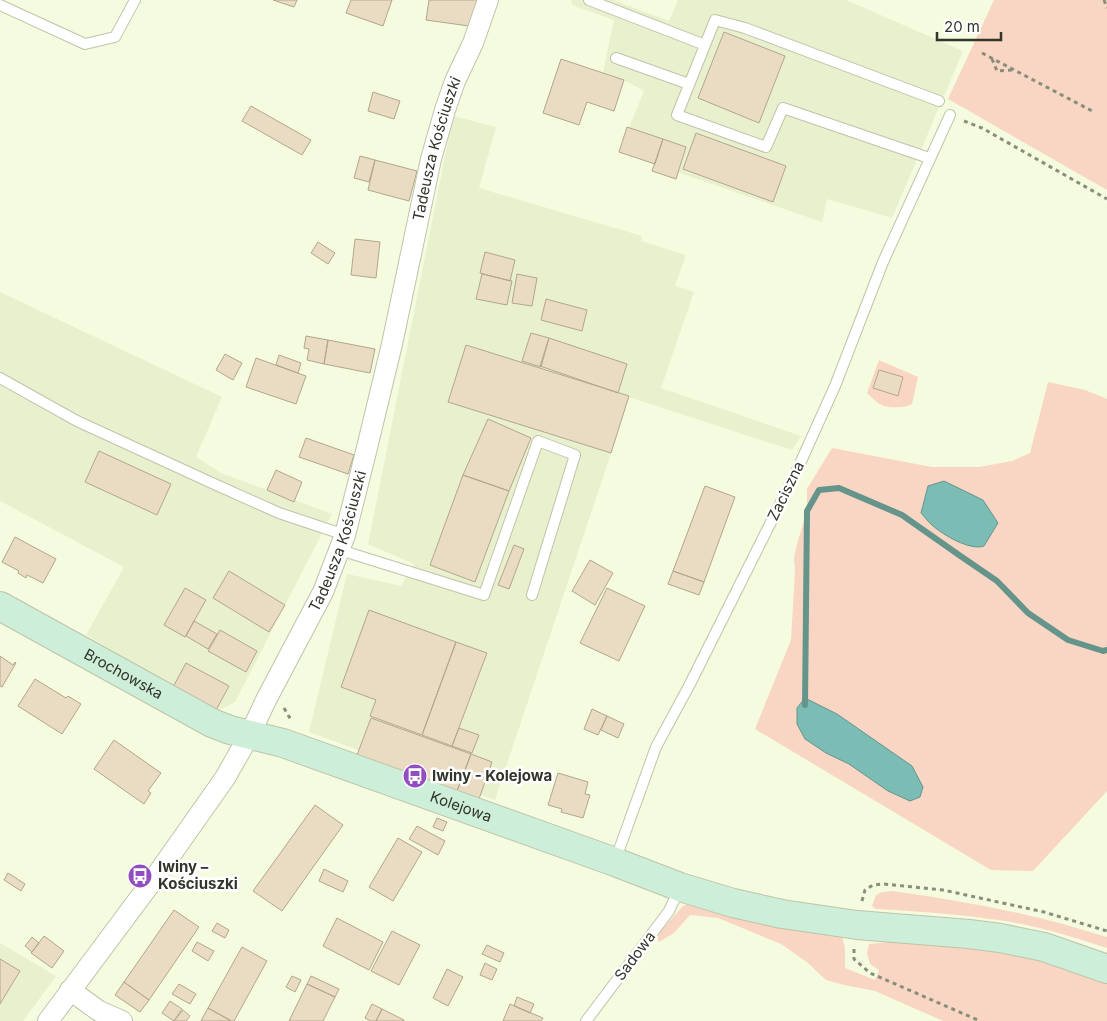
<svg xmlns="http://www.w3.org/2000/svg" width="1107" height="1021" viewBox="0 0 1107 1021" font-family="Inter,sans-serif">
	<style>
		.built { fill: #e8f0cd }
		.green { fill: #f9d6c3 }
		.water { fill: #7bbdb4; stroke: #65948b }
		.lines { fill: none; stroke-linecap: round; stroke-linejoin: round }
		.stream { stroke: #65948b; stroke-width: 6 }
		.building { fill: #e9dcc2; stroke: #b2a68d }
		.lane-casing { stroke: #bec4a9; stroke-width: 12 }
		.street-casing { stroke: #bec4a9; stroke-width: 22 }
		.secondary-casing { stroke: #bec4a9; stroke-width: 30 }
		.path { stroke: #898e7b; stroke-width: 3; stroke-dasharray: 4 4; stroke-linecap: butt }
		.lane { stroke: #fff; stroke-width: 10 }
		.street { stroke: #fff; stroke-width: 20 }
		.secondary { stroke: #cdeed8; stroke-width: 28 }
		.labels { text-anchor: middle; stroke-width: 5; stroke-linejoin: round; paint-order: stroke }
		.street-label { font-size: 15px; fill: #32352a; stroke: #fff }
		.poi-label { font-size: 15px; font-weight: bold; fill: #32352a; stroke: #fff; text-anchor: start }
	</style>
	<rect width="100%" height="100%" fill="#f4fbdf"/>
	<path class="built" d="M571,0H613L669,21L678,0H846L963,51L892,218L827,199L822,222L619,152L644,91L624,80L603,73L614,20L572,5Z
		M453,116L496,127L479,188L642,236L641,241L686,255L675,286L694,292L661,388L801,436L792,450L629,397L611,453L495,800L309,732L347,574L401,586L414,564L368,544Z
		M0,292L222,397L196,457L221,473L332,514L235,702L214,713L86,635L124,567L0,501Z
		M0,943L56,976L23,1021H0Z"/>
	<path class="green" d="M994,0H1107V190L948,99Z
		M879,360L918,377L912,404C906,408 891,408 884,406C877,403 872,398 867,393Z
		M1048,382L1085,390L1107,399V791L1033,871L991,870L755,729L791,640L795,571L794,558L797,544L807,511V489L832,448L932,467H979L1012,461L1030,453Z
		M892,891C949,899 1007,909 1063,924C1078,928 1092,933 1107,937V948C1079,939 1051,930 1022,924C974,915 924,912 876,909L872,906L876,895L882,892Z
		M691,903L842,936L845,948V968L875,980L879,970L870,964L867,954L869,944L899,941L932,939L1052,961L1093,977L1107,984V1021H943L875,991L844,985L826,980L808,963L781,944L718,918L690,915L674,933L659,942L656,936L683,906Z"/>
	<path class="water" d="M944,481L983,500L998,523L984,546C970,551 943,535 932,525C928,522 925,517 921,513L928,486Z
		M805,698L837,714L912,766L923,787L920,797L910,801L888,791L849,764L826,753L805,739L797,724V708Z"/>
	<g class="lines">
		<path class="stream" d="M805,705L807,511L819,490L839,488L902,515L959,555L997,581L1028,613L1068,640L1103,651L1107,650"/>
	</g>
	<path class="building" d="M273,0H297L294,7Z
		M351,0H392L383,26L346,13Z
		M429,0H478L469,26L426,20Z
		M724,32L785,56L759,123L698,98Z
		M561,59L624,80L614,111L587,102L579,125L543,113Z
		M373,92L400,101L394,119L368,111Z
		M251,106L311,140L302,155L242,121Z
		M627,127L663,139L655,164L619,152Z
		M696,133L786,166L773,202L683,169Z
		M663,139L686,147L676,179L652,171Z
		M360,156L375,160L369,182L354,178Z
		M375,160L417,171L409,201L368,190Z
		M355,239L380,242L376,278L351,275Z
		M318,242L335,253L328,264L311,253Z
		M485,252L515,260L510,281L480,273Z
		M482,274L512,281L507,305L476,299Z
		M517,274L537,278L532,306L512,303Z
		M546,299L587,310L582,331L541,320Z
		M531,333L549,338L541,367L522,361Z
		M306,336L328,340L324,364L307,360L309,349L304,348Z
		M549,338L627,364L618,393L540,366Z
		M328,340L375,349L370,373L324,364Z
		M466,345L629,396L611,453L448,402Z
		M225,354L242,363L233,380L216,370Z
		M279,355L301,363L298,373L276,365Z
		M256,358L306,376L296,404L246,387Z
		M879,370L903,377L898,396L873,388Z
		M488,419L531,438L509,491L463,475Z
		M306,438L354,455L348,474L299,457Z
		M99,451L171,484L157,515L85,482Z
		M276,470L302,482L294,502L267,490Z
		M463,475L509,491L475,582L430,565Z
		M705,486L735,497L704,582L673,571Z
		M15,537L56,559L43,583L27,575L26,578L18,573L19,571L2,562Z
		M514,545L524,549L509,589L498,585Z
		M590,560L613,573L595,605L572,591Z
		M229,571L285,605L269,632L213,598Z
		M673,571L704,582L699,595L668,584Z
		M185,588L206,600L185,637L164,625Z
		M607,588L645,606L619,661L580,643Z
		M369,610L456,642L422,735L370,716L376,700L341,687Z
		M194,621L217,634L208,649L186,636Z
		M220,630L257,651L246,672L208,651Z
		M456,642L487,653L452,746L422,735Z
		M0,656L13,665L15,662L16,663L2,687L0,686Z
		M186,663L229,686L216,710L173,687Z
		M35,679L66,698L68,696L81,704L62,734L18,706Z
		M592,709L607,716L598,735L584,729Z
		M607,716L624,724L618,738L601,730Z
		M371,718L471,754L457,791L357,755Z
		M459,728L479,735L472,753L452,746Z
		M114,740L161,773L148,791L151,793L144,804L94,769Z
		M471,754L492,762L479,799L457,791Z
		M558,773L588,782L585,794L590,795L583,818L561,812L562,809L548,805Z
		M315,805L343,825L282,911L253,891Z
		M437,818L447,822L443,831L433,827Z
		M417,826L445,841L438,855L409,839Z
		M398,838L422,852L393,901L369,887Z
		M324,869L348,881L343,892L319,881Z
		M8,873L25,884L21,891L4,880Z
		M174,910L199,927L149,1000L124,982Z
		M337,918L383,942L369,970L323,946Z
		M217,923L229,930L225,938L212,931Z
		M392,931L420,945L399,985L371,971Z
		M44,936L64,951L52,968L31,953Z
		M32,937L39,943L32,952L25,946Z
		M197,942L214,951L208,961L192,951Z
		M487,945L504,953L500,962L482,954Z
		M242,947L267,961L234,1021H231L208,1008Z
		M0,959L20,971L0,1004Z
		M485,963L497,969L492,980L480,975Z
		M447,969L463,977L448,1006L433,998Z
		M292,976L301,980L295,992L286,987Z
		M311,976L339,989L335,997L307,984Z
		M124,982L149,1000L140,1012L115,995Z
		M179,984L196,994L190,1004L172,994Z
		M307,984L335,997L323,1021H289Z
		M517,997L534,1004L530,1013L514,1006Z
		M170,1001L182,1009L174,1021L162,1013Z
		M372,1004L382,1009L376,1021H371L365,1018Z
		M510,1004L543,1018L541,1021H503Z
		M208,1008L230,1020L229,1021H201Z
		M382,1009L404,1020V1021H376Z
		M183,1010L190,1016L186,1021H174Z"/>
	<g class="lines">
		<defs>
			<path id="lane" d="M589,0L705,45L715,20L745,28L939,101
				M0,5L85,44L115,37L135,0
				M705,45L677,115L766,147L783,108L929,158
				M616,58L689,84
				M0,378L77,421L212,483L279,513L345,535
				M340,550L484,595L538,441L575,455L532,595
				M615,861L656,747L690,684L798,468L835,386L883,262L950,115
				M586,1021L669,911L680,887"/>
			<g id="street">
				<path d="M70,990L99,1011L122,1021"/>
				<path id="s1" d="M48,1021L156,876L225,778L250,734L266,700L323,592L345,535L364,460L392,344L431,159L445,110L455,81L473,43L488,0"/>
			</g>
			<g id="secondary">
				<path id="s2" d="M0,606L212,723L230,730L283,743L615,862L680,887L733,903L782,914L857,925L969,934L1000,938L1044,947L1107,969"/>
			</g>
		</defs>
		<use href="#lane" class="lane-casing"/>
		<use href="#street" class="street-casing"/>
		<use href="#secondary" class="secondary-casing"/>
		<path class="path" d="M1104,0L1107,8
			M982,53L1094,112
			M992,59L997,71L1012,70
			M964,121L982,128L1107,199
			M284,708L291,720
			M862,901L865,890L873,885L884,884L943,890L1044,912L1107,931
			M854,949V959L870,973L980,1021"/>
		<use href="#lane" class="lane"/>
		<use href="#street" class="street"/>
		<use href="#secondary" class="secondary"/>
	</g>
	<defs>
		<symbol id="bus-disc" viewBox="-11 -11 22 22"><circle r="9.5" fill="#924dc1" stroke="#fff"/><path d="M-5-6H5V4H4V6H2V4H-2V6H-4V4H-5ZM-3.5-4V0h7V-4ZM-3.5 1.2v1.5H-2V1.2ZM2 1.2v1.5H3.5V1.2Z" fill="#fff"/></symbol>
	</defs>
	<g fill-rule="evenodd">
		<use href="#bus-disc" x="401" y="762" width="28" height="28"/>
		<use href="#bus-disc" x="126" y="862" width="28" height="28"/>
	</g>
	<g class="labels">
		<g class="street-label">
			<text dy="5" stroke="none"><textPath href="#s1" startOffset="969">Tadeusza Kościuszki</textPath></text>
			<text transform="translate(786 491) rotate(-64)" y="5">Zaciszna</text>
			<text dy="5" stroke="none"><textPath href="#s1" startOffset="564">Tadeusza Kościuszki</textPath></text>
			<text dy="5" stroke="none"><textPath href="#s2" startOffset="141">Brochowska</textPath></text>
			<text dy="5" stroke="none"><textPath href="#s2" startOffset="505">Kolejowa</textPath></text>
			<text transform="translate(635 956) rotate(-53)" y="5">Sadowa</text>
		</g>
		<g class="poi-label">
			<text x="432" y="781">Iwiny - Kolejowa</text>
			<text x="158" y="872">Iwiny –<tspan x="158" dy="17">Kościuszki</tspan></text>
		</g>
	</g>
	<path d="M937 32v8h64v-8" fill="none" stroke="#32352a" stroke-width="2.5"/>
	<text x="944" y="32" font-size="15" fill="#32352a" stroke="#ffffff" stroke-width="4" paint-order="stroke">20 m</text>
</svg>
